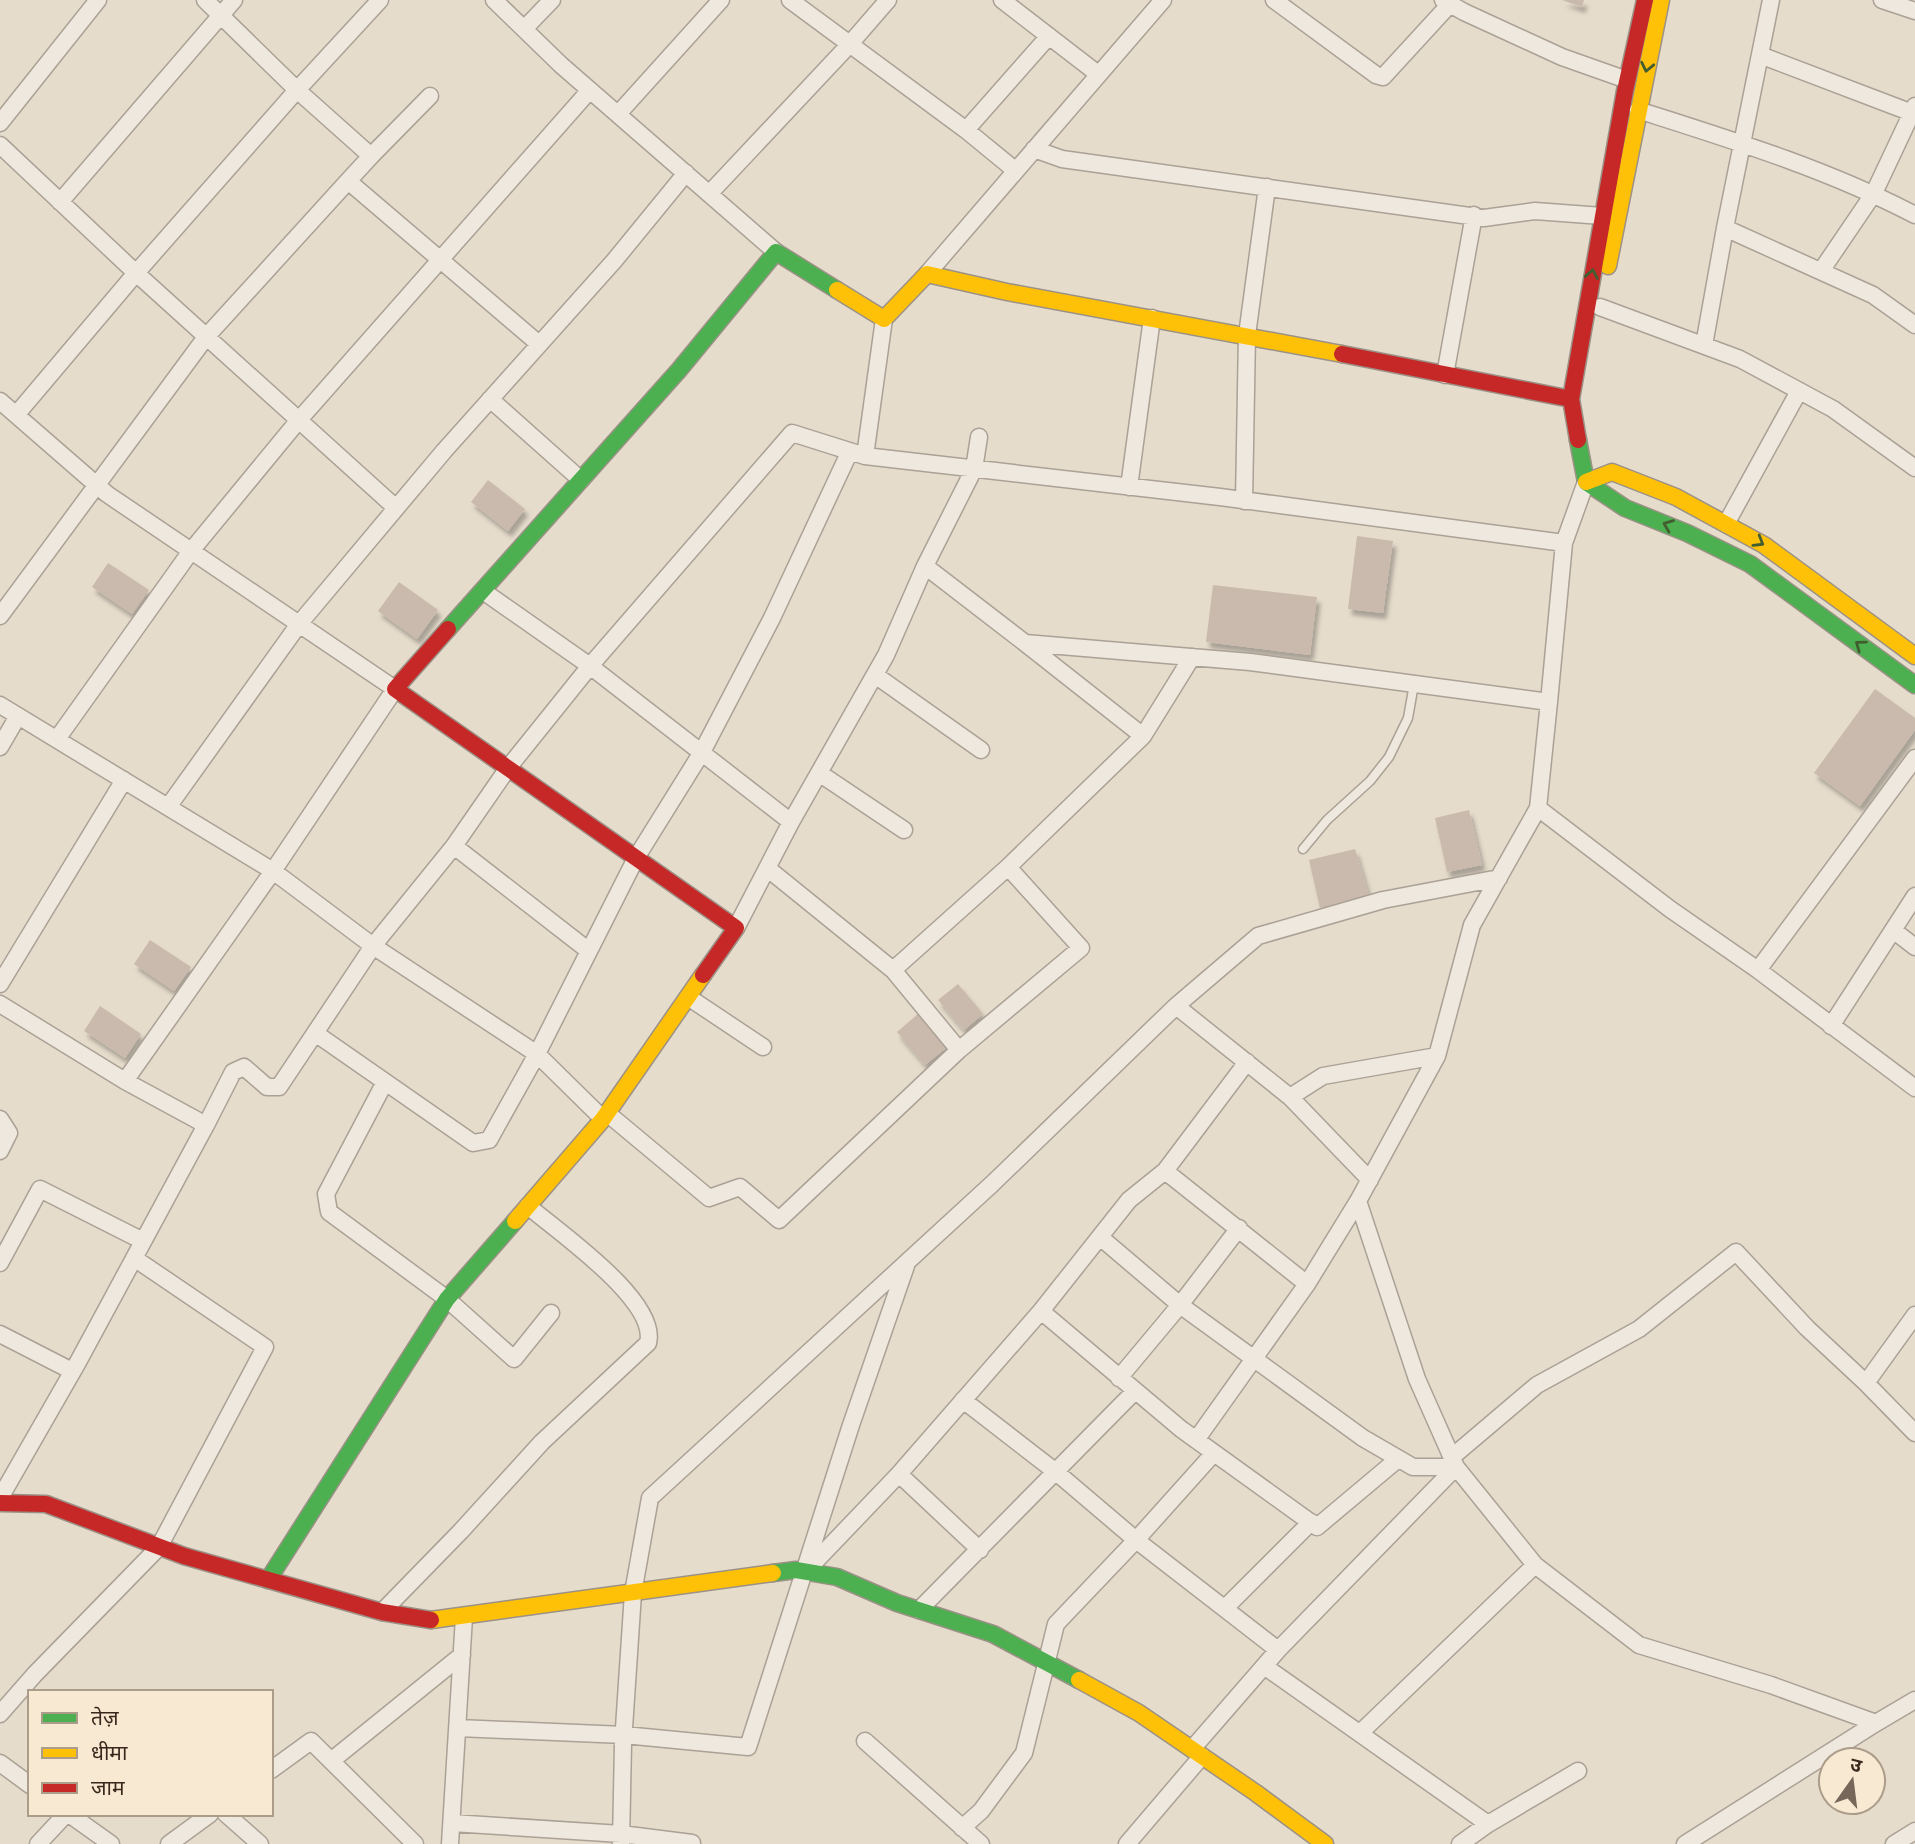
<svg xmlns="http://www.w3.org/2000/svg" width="1915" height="1844" viewBox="0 0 1915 1844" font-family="'Source Serif 4','Noto Sans Devanagari',serif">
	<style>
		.building { fill: #cab9ad; filter: url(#shadow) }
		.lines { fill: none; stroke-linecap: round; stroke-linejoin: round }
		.lane-casing { stroke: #aba195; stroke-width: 11 }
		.street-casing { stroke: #aba195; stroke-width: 19 }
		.fast-casing { stroke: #9b9186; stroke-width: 19 }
		.slow-casing { stroke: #9b9186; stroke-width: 19 }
		.jam-casing { stroke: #9b9186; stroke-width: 19 }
		.lane { stroke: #eee8df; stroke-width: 8 }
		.street { stroke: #eee8df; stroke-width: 16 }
		.fast { stroke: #4caf50; stroke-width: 16 }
		.slow { stroke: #ffc107; stroke-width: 16 }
		.jam { stroke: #c62828; stroke-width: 16 }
		.oneway { stroke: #425e31 }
	</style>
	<defs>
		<filter id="shadow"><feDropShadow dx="3.5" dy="6" stdDeviation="2" flood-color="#0004"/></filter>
	</defs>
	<rect width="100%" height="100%" fill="#e6dccc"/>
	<path class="building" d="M1562,0H1584L1582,7Z
		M488,480L525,509L508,531L471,502Z
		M1357,536L1393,541L1383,613L1348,609Z
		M108,563L149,590L132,614L92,587Z
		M399,582L438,610L417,639L378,611Z
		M1213,585L1317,597L1310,655L1206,642Z
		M1875,689L1915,718V730L1860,806L1814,773Z
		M1469,810L1482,865L1447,872L1435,818Z
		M1355,849L1369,896L1320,908L1309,860Z
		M150,940L191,967L174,991L134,964Z
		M958,984L983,1014L964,1030L938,1000Z
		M100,1006L141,1034L125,1058L84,1031Z
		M919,1013L947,1047L925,1065L897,1032Z"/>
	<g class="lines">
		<defs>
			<path id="lane" d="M1303,849L1327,820L1370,781L1389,757L1408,718L1414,684"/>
			<path id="street" d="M205,0L297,90L380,0
				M494,0L561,65L776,252
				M790,0L966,130L1016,171
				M1002,0L1098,74
				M1274,0L1376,75L1383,77L1450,4
				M1443,0L1464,12L1562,57L1627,80
				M1882,0L1915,11
				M524,29L552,0
				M1760,55L1915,114
				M1638,110C1732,140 1827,169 1915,215
				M618,114L721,0
				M0,123L98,0
				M966,130L1049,36
				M0,145L136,273L396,508
				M1034,149L1062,159L1484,218L1535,211L1602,216
				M371,156L430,96
				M709,194L849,45L888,0
				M60,202L234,0
				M1725,228L1873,295L1915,325
				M1821,271L1874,193L1915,106
				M927,274L1163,0
				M1600,307L1740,359L1833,409L1915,468
				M884,319L865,456L1220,497L1564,543L1586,482
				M1704,345L1725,228L1771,0
				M1445,375L1474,215
				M490,399L581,480
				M0,401L107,494L395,689L273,871L125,1081L206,1125L78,1362L0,1498
				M16,415L136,273L297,90L371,156L348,181L539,344
				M979,437L974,469L925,566L1025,643L1250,662L1549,702L1564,543
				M850,451L772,618L702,752L636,858L537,1054L373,946L454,846L508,768L590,666L792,433L865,456
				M1129,487L1152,318
				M1244,501L1247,335L1267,187
				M1726,524L1799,391
				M483,591L590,666L791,822L736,928
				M0,616L206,337L348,181
				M1025,643L1143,736L1192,657
				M875,675L981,750
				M0,705L273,871L373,946L279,1087H267L244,1067L233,1072L206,1125
				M57,739L191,551L298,421L590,90
				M0,747L18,716
				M819,773L904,830
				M168,807L299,624L444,451L614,261L686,173
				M1538,808L1670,909L1758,970L1915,1088
				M791,822L886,655L925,566
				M454,846L589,951
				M767,868L893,970
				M1893,930L1915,947
				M1758,970L1915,758
				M0,984L124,780
				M688,997L763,1047
				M0,1004L125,1081
				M1176,1006L1258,936L1383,900L1499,878
				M1831,1026L1915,896
				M315,1033L473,1143L489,1140L537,1054L603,1119
				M959,1050L1081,948L1008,867
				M1437,1056L1358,1201L1417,1379L1456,1467L1535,1565L1639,1645L1771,1685L1876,1723L1915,1700
				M385,1082L326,1194L329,1212L447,1299L514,1359L551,1313
				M1290,1097L1370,1180
				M607,1113L709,1198L740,1187L779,1220L959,1050L893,970L1008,867L1143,736
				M0,1119L9,1133L0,1151
				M1165,1171L1307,1284
				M1100,1237L1180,1305L1363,1438L1413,1467H1456
				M0,1263L40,1189L143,1241
				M1041,1311L1181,1429L1317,1527L1398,1459
				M0,1334L72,1371
				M1119,1378L1180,1305L1239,1228
				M1866,1383L1915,1315
				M963,1400L1056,1472L1136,1540L1278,1650L1192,1749
				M1196,1440L1307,1284L1358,1201
				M1452,1457L1537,1385L1639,1329L1736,1252L1807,1328L1866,1383L1915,1433
				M899,1474L980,1550
				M810,1567L899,1474L1041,1311L1129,1200L1165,1171L1247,1062
				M1225,1608L1311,1522
				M919,1610L1135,1391
				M382,1612L461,1531L542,1442L648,1343C659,1301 558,1232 528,1206
				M1278,1650L1456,1467
				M1264,1666L1488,1824L1460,1844
				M0,1714L35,1674L159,1547L265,1347L134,1258
				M458,1728L624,1735L748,1747L851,1425L907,1263
				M1360,1733L1535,1565
				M865,1741L981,1844
				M331,1761L462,1655
				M0,1763L30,1785
				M271,1770L311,1741L415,1844
				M69,1814L111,1844
				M226,1814L260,1844
				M452,1823L621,1834L692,1843
				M1488,1824L1578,1771
				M962,1828L981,1811L1024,1753L1056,1624L1136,1540L1214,1453
				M38,1844L66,1814
				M169,1844L210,1814
				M450,1844L464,1617
				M621,1844L623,1743L633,1593L650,1498L992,1184L1176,1006L1290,1097L1323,1076L1437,1056L1472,925L1538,808L1549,702
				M1127,1844L1202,1756
				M1685,1844L1876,1723
				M1894,1844L1915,1831"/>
			<path id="fast" d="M1578,440L1586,482L1625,508L1687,533L1750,564L1915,685
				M448,629L679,370L776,252L837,290
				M773,1573L796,1570L837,1577L897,1603L993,1634L1079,1680
				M268,1580L447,1299L515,1221"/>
			<path id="slow" d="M1608,266L1661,0
				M837,290L884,319L927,274L1007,292L1342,354
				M1586,482L1612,472L1676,497L1764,545L1915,656
				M515,1221L603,1119L703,975
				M431,1620L773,1573
				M1079,1680L1139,1713L1256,1793L1325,1844"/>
			<path id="jam" d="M1342,354L1571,399
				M1578,440L1571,399L1625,91L1645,0
				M448,629L395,689L736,928L703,975
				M0,1503L46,1504L184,1556L382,1612L431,1620"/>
		</defs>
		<use href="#lane" class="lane-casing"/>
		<use href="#street" class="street-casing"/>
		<use href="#fast" class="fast-casing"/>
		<use href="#slow" class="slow-casing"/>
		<use href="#jam" class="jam-casing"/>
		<use href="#lane" class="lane"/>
		<use href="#street" class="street"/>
		<use href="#fast" class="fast"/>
		<use href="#slow" class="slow"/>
		<use href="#jam" class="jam"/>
	</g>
	<defs><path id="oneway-chevron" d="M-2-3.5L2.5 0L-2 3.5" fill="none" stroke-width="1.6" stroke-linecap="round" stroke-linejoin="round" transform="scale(1.75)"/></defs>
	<g class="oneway">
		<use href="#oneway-chevron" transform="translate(1647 67) rotate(102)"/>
		<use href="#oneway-chevron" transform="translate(1592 274) rotate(-80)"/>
		<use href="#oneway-chevron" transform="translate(1668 525) rotate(-158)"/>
		<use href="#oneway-chevron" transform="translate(1759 542) rotate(31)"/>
		<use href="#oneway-chevron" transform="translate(1860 645) rotate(-144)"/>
	</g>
	<rect x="28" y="1690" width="245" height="126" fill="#f8e9d2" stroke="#ac9c8a" stroke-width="2"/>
	<rect x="42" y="1713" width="35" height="10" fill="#4caf50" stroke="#ac9c8a" stroke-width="2"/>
	<text x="91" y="1725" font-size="21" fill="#3b281d">तेज़</text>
	<rect x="42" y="1748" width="35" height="10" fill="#ffc107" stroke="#ac9c8a" stroke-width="2"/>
	<text x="91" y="1760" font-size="21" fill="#3b281d">धीमा</text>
	<rect x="42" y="1783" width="35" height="10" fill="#c62828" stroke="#ac9c8a" stroke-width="2"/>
	<text x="91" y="1795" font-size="21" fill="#3b281d">जाम</text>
	<g transform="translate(1852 1781) rotate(14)"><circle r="33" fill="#f8e9d2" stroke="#ac9c8a" stroke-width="2"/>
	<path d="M0-5L12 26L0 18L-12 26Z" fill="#77675a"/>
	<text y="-10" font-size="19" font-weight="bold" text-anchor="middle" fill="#3b281d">उ</text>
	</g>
</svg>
